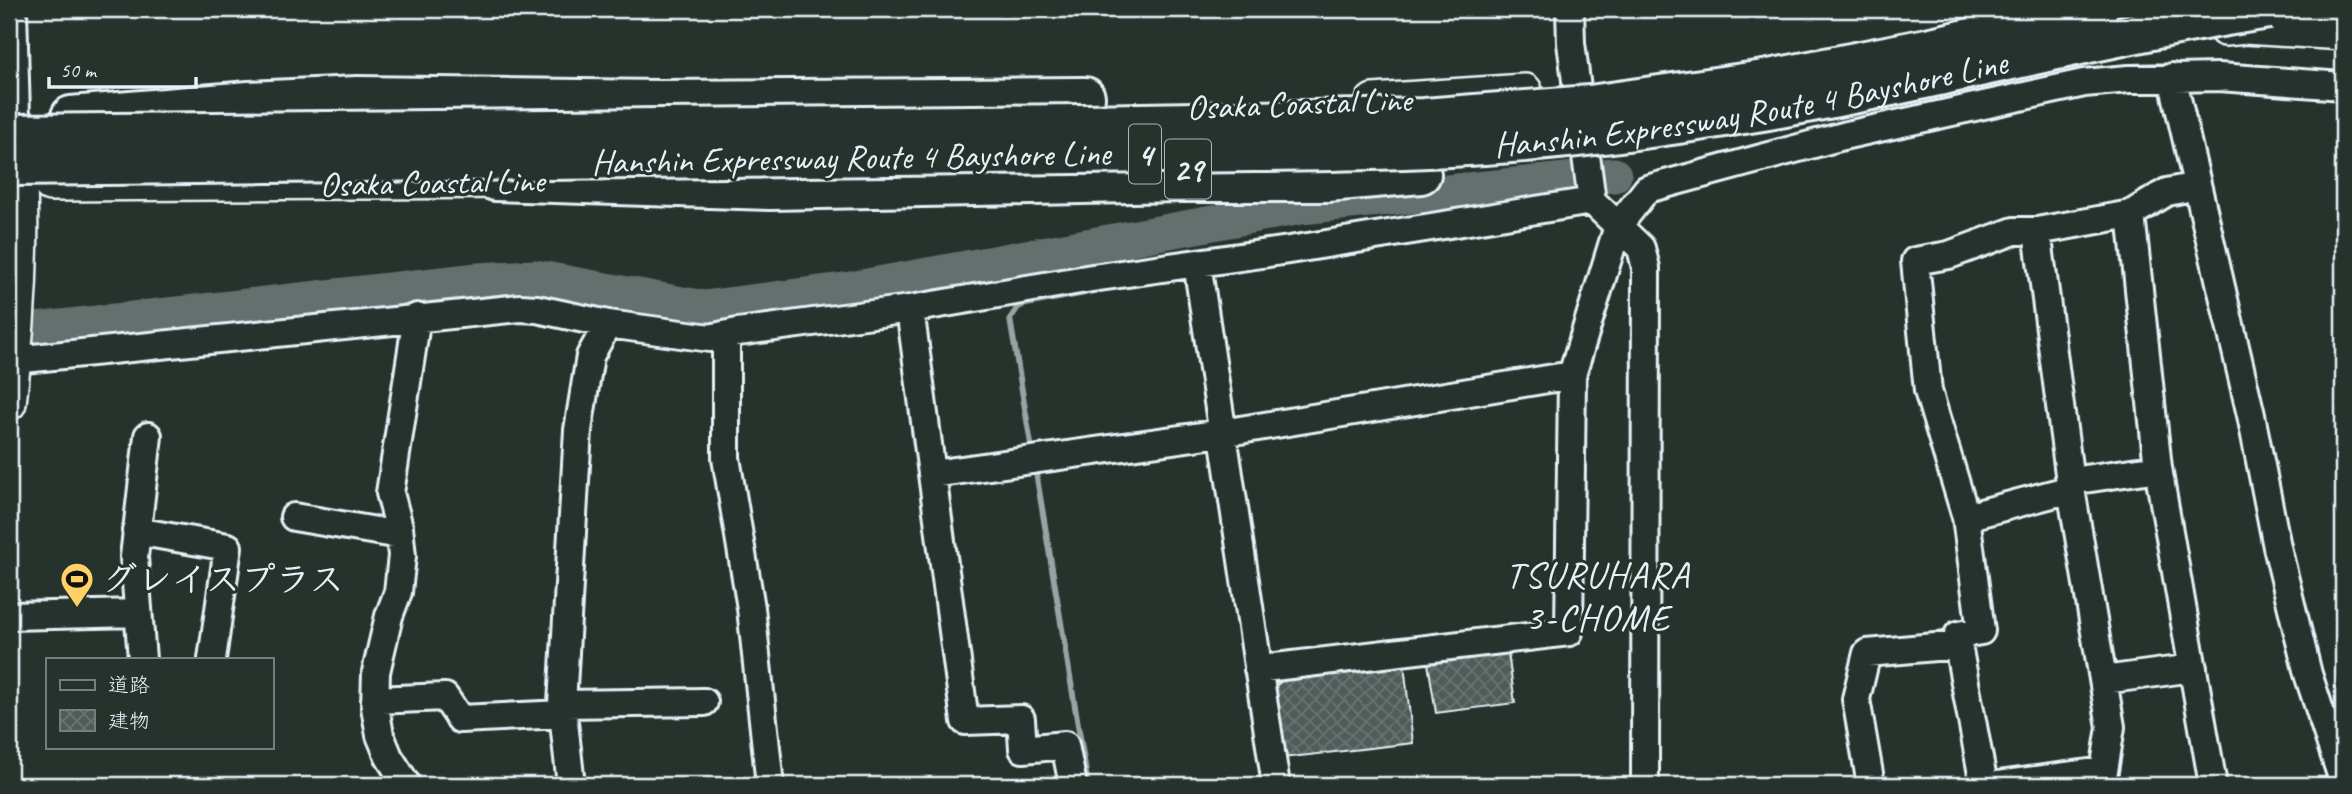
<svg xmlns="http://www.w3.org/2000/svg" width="2352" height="794" viewBox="0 0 2352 794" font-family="Caveat,'Klee One',sans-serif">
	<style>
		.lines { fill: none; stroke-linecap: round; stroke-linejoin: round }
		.stream { stroke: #98a3a5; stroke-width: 6 }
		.river { stroke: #636f6d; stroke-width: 35 }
		.building { fill: url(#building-cross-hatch); stroke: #e8f1f8; stroke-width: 2 }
		.minor-casing { stroke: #e8f1f8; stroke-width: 32 }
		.major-casing { stroke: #e8f1f8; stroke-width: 38 }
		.highway-casing { stroke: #e8f1f8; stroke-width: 44 }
		.minor { stroke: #26332d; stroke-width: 26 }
		.major { stroke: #26332d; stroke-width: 33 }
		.highway { stroke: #26332d; stroke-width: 38 }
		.highway-bridge-casing { stroke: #e8f1f8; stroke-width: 44; stroke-linecap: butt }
		.highway-bridge { stroke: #26332d; stroke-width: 38 }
		.labels { text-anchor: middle; stroke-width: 6; stroke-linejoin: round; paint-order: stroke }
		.shield { fill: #26332d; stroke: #aeb8bb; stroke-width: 2 }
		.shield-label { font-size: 33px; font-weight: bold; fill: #e8f1f8 }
		.street-label { font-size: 35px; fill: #e8f1f8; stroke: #26332d }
		.poi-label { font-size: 35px; font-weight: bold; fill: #e8f1f8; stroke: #26332d; text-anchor: start }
		.neighbourhood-label { font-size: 37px; letter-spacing: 2px; fill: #e8f1f8; stroke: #26332d }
	</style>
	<defs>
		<pattern id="building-cross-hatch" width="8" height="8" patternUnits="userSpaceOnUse" patternTransform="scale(1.75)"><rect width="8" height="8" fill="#505c59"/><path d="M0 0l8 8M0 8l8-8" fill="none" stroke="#697472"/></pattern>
	</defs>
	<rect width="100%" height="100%" fill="#26332d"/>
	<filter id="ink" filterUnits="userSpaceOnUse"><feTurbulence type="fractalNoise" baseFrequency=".0143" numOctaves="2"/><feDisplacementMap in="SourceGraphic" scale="14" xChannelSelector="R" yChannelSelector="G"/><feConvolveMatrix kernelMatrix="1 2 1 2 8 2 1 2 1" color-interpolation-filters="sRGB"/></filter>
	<g filter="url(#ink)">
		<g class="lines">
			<path class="stream" d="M1078,248L1081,271
				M1031,444L1010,319L1018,307L1026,304L1085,293
				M1036,472L1088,785"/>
			<path class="river" d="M9,327L35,330L478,280L534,277L704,308L851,289L1301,207L1614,175"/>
		</g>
		<path class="building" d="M1508,653L1515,703L1436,713L1428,663Z
			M1404,664L1413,743L1283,758L1274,687L1286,678Z"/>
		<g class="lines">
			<defs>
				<path id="minor" d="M13,9L16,116
					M1570,9L1571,43L1592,201L1641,248L1646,268L1645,785
					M2172,77L2251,415L2277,547L2308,674L2343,781
					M2131,214L2158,468L2213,785
					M1197,263L1276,785
					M910,309L965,721L1021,719L1023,749L1065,745L1073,785
					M726,335V458L751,608L770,785
					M14,360L520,308L537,309L608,324L710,338L738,332L910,309L1092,278L1289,250L1592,201
					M933,474L1222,433L1572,375
					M2071,481L2158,468
					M294,517L400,535
					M1966,517L2071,489
					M136,531L228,547L212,659
					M9,616L138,613
					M1958,645L1984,785
					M142,659L134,557L148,436
					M1258,669L1569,632L1572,375L1618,226L1647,189L1847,135L2084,83L2129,79L2219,77L2343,86
					M2104,680L2193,668
					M375,700L445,697L460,719L564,714
					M562,704L704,702
					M407,785L389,757L380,735L375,707L376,672L389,616L398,592L402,556L399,527L390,493L417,317
					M571,785L562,704L578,430L590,356L608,324
					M1871,785L1856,699L1867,653L1958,645V635L1981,631L1966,517L1928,391L1915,261L1949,255L2014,231H2037L2131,214L2167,192L2197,186
					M1998,785L2104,771L2111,727L2071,489L2037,231"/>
				<path id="major" d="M2225,29L2245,27L2343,33
					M1373,101L1525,91
					M50,184L521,181
					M9,403C20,315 24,227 18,139"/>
				<path id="highway" d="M71,116L249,101L357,96L660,100L1085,97
					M495,181L770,190L1182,182H1327L1421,174"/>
			</defs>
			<use href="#minor" class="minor-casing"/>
			<use href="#major" class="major-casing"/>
			<use href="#highway" class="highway-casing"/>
			<use href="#minor" class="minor"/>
			<use href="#major" class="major"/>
			<use href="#highway" class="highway"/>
			<defs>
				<g id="highway-bridge">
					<path d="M9,134L1083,124L1424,118L1590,105L1764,80L1927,48L2098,9"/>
					<path id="s1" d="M9,166L1253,152C1339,151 1425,150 1511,143C1597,137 1683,124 1768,110C1936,81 2101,35 2269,9"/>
				</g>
			</defs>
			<use href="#highway-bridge" class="highway-bridge-casing"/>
			<use href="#highway-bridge" class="highway-bridge"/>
		</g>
	</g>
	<defs>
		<symbol id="stadium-pin" viewBox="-11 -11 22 30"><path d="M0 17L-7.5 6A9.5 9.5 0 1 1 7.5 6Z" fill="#ffd166" stroke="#26332d"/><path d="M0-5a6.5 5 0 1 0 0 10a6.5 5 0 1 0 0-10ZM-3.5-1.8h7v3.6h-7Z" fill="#111"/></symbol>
	</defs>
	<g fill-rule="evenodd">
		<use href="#stadium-pin" x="58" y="560" width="38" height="52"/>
	</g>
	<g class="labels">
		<g class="shield">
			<rect x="1129" y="124.5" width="32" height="59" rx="5"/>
			<rect x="1165" y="139.5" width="46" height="59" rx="5"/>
		</g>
		<g class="shield-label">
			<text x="1145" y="166">4</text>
			<text x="1188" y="181">29</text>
		</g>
		<g class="street-label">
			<text dy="12" stroke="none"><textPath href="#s1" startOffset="1745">Hanshin Expressway Route 4 Bayshore Line</textPath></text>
			<text transform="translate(1299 103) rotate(-2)" y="12">Osaka Coastal Line</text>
			<text transform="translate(851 157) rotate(-1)" y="12">Hanshin Expressway Route 4 Bayshore Line</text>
			<text transform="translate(432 182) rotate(-1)" y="12">Osaka Coastal Line</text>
		</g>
		<g class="poi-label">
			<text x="102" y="591">グレイスプラス</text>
		</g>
		<g class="neighbourhood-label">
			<text x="1598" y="587">TSURUHARA<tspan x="1598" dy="43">3-CHOME</tspan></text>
		</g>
	</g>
	<rect width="2352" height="794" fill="none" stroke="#26332d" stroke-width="35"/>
	<rect x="18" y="18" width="2317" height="759" fill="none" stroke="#e8f1f8" stroke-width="2.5" filter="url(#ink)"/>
	<rect x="46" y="658" width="228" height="91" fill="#26332d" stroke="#747f7e" stroke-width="2"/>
	<rect x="60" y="680" width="35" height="10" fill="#26332d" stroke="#747f7e" stroke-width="2"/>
	<text x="108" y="692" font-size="21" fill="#e8f1f8">道路</text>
	<rect x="60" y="710" width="35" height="21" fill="url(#building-cross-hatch)" stroke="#747f7e" stroke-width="2"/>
	<text x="108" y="728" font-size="21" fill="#e8f1f8">建物</text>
	<path d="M49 77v10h147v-10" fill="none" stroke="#e8f1f8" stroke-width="3.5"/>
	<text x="60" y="77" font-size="21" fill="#e8f1f8" stroke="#26332d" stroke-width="5" paint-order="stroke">50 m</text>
</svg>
